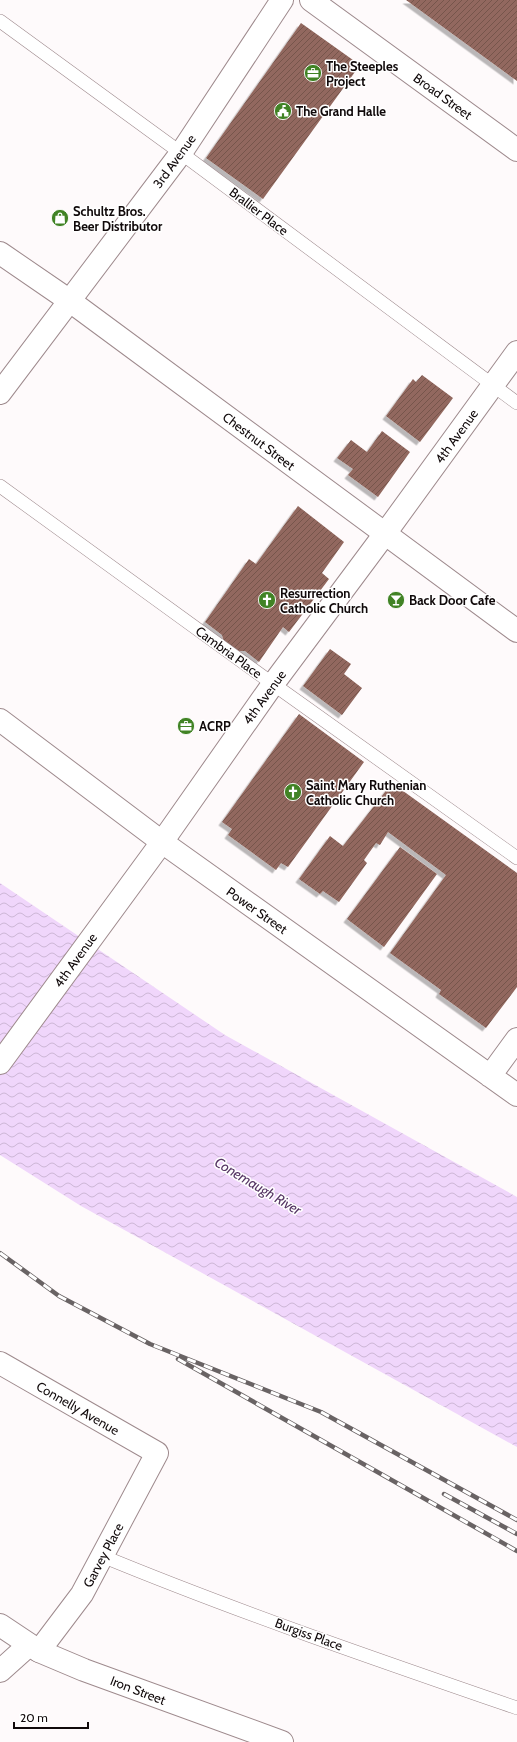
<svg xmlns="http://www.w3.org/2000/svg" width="517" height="1742" viewBox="0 0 517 1742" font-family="Cabin,sans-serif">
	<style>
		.water { fill: url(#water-waves) }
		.building { fill: url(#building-hatch); filter: url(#shadow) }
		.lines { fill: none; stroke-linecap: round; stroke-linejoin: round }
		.service-casing { stroke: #9e8a8d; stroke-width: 14 }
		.minor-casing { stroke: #9e8a8d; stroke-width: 24 }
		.tertiary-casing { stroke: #9e8a8d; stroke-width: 24 }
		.trunk-casing { stroke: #9e8a8d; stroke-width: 24 }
		.service { stroke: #fff; stroke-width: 13 }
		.minor { stroke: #fff; stroke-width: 22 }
		.tertiary { stroke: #fff; stroke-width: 22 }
		.trunk { stroke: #fff; stroke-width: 22 }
		.rail-casing { stroke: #696364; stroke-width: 4.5 }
		.rail { stroke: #fff; stroke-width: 3; stroke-dasharray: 9; stroke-linecap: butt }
		.labels { text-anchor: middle; stroke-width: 3; stroke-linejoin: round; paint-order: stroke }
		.poi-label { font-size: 13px; font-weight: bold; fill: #10090a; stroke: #fff; text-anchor: start }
		.street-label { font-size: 13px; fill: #10090a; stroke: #fff }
		.water-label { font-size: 14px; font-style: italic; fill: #563564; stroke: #fff }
	</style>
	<defs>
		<pattern id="water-waves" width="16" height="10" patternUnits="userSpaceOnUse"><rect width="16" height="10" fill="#f0d6fb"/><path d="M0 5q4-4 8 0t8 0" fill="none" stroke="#cdb6d6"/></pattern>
		<pattern id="building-hatch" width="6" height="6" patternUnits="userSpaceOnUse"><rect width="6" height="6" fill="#92685e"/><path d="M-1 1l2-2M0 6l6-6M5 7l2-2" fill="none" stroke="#76544c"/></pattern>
		<filter id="shadow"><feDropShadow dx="-3.5" dy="3.5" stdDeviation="0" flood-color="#0004"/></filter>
	</defs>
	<rect width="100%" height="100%" fill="#fefafb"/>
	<path class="water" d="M0,883L225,1035L517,1197V1447L81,1206L0,1155Z"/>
	<path class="building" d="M406,0H517V81Z
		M301,23L360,65L263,199L206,158Z
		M422,375L453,398L420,442L386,416L413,379L416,382Z
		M382,431L410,452L378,497L348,475L353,469L337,458L351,440L367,452Z
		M298,506L344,542L322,573L329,579L289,632L283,627L259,662L245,651H237L224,642L222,635L205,622L249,559L256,564Z
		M330,649L351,664L344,674L362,688L342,715L303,686Z
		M299,714L364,762L288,867L281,863L276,870L228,835L232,829L222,822Z
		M392,783L517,873V987L486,1028L439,994L441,990L390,953L446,875L388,832L380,845L376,843L364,860L367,863L339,902L323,891L320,894L299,879L330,836L343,846Z
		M400,847L437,874L384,947L347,919Z"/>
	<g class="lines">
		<defs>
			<path id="service" d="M0,21L181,153L517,403
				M0,486L273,684L517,858
				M102,1556C238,1612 378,1660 517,1708"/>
			<path id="minor" d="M0,253L70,301L517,631
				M0,393L181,153L282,0
				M0,720L162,842L517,1095
				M490,1076L517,1039
				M0,1363L157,1453L82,1594L39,1651
				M0,1671L29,1645"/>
			<path id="tertiary" d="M0,1063L162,842L273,684L384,535L517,352
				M0,1625L39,1651L84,1670L282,1742"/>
			<path id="trunk" d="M311,0L517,150"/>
		</defs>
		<use href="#service" class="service-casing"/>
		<use href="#minor" class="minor-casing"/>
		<use href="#tertiary" class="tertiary-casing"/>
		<use href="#trunk" class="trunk-casing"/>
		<use href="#service" class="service"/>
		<use href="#minor" class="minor"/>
		<use href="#tertiary" class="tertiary"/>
		<use href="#trunk" class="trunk"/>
		<defs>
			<path id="rail" d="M0,1253L59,1296L150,1344L321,1412L517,1520
				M178,1359L517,1551
				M444,1494L517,1534"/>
		</defs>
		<use href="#rail" class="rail-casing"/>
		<use href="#rail" class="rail"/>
	</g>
	<defs>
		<symbol id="office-disc" viewBox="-11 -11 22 22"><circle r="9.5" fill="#418325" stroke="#fff"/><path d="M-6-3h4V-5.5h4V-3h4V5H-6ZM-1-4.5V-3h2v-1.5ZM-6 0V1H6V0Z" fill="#fff"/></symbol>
		<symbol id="civic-disc" viewBox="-11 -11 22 22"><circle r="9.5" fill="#418325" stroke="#fff"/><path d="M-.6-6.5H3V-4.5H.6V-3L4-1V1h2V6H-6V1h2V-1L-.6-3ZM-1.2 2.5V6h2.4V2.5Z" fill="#fff"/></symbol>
		<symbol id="shop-disc" viewBox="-11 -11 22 22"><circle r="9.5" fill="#418325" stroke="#fff"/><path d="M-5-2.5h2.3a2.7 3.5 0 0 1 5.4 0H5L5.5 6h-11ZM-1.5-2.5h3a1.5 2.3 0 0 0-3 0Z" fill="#fff"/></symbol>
		<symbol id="church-disc" viewBox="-11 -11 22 22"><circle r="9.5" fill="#418325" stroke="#fff"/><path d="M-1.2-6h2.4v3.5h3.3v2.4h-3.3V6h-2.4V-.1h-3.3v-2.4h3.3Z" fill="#fff"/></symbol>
		<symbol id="bar-disc" viewBox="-11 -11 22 22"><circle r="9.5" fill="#418325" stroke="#fff"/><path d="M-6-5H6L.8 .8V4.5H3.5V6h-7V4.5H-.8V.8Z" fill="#fff"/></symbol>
	</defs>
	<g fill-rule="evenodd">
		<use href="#office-disc" x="303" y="63" width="20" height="20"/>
		<use href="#civic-disc" x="273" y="101" width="20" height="20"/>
		<use href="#shop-disc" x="50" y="208" width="20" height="20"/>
		<use href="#church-disc" x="257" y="590" width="20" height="20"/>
		<use href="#bar-disc" x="386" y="590" width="20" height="20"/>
		<use href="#office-disc" x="176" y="716" width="20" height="20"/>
		<use href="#church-disc" x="283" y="782" width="20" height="20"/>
	</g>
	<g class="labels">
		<g class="poi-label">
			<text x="326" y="71">The Steeples<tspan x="326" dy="15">Project</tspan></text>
			<text x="296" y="116">The Grand Halle</text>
			<text x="73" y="216">Schultz Bros.<tspan x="73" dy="15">Beer Distributor</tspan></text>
			<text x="280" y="598">Resurrection<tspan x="280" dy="15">Catholic Church</tspan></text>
			<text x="409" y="605">Back Door Cafe</text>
			<text x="199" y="731">ACRP</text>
			<text x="306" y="790">Saint Mary Ruthenian<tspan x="306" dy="15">Catholic Church</tspan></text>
		</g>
		<g class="street-label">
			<text transform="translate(443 96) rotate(36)" y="5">Broad Street</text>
			<text transform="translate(174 161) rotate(-54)" y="5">3rd Avenue</text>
			<text transform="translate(259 211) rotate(37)" y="5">Brallier Place</text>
			<text transform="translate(456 436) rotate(-54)" y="5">4th Avenue</text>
			<text transform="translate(259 441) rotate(37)" y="5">Chestnut Street</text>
			<text transform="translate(229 652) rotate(36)" y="5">Cambria Place</text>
			<text transform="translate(264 697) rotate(-54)" y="5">4th Avenue</text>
			<text transform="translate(257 910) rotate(35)" y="5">Power Street</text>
			<text transform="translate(75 960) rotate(-54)" y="5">4th Avenue</text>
			<text transform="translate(78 1408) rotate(30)" y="5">Connelly Avenue</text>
			<text transform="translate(103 1555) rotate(-62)" y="5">Garvey Place</text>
			<text transform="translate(309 1634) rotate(20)" y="5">Burgiss Place</text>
			<text transform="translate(138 1690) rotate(21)" y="5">Iron Street</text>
		</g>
		<g class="water-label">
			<text transform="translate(258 1186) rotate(31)" y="5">Conemaugh River</text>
		</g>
	</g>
	<path d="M14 1722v6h74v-6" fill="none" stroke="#10090a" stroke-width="2"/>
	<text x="20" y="1722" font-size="12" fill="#10090a" stroke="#ffffff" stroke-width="3" paint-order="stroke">20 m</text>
</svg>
